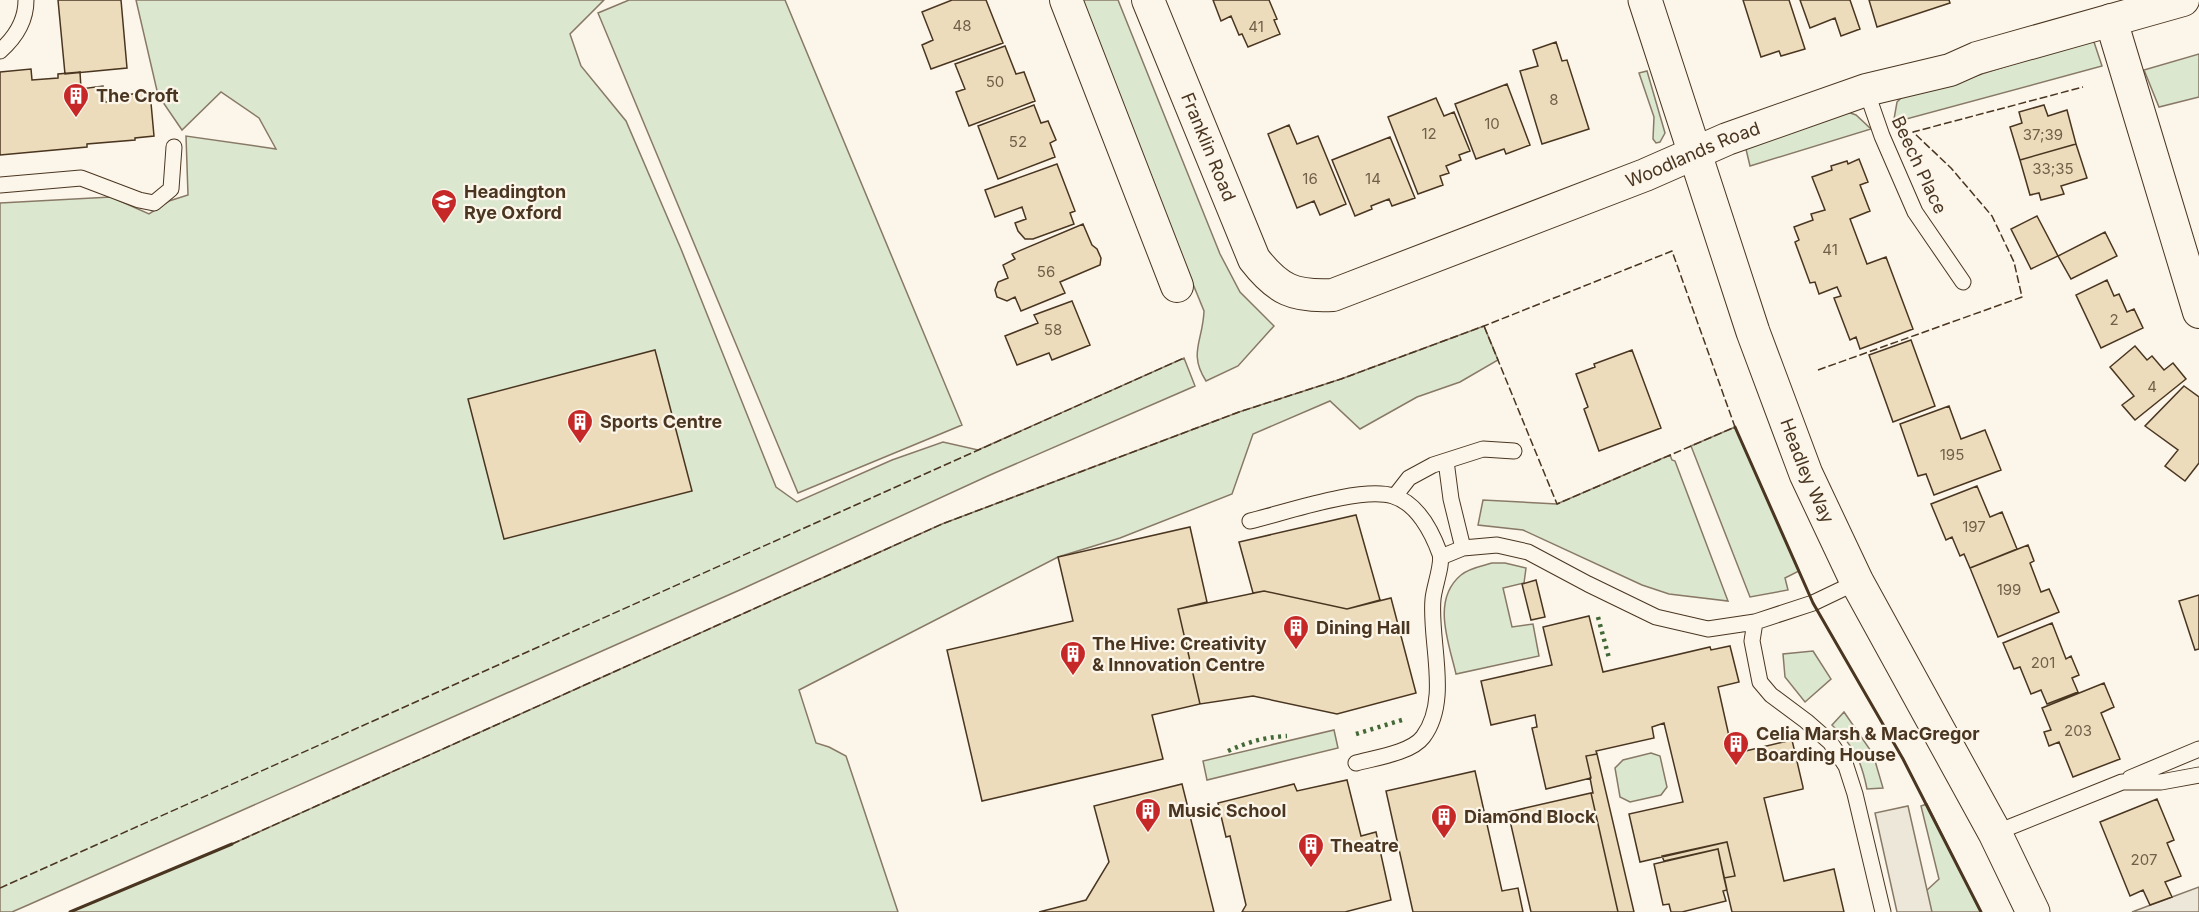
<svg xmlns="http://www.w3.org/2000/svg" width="2199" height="912" viewBox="0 0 2199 912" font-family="Inter,sans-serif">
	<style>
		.green { fill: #dce7d0; stroke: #887966; stroke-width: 1.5 }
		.parking { fill: #ede7d9; stroke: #887966; stroke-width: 1.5 }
		.building { fill: #ecdcbc; stroke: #4a3520; stroke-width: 1.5 }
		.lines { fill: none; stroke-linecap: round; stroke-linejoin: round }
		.lane-casing { stroke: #4a3520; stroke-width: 17 }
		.street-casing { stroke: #4a3520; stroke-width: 34 }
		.secondary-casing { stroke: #4a3520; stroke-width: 35 }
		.lane { stroke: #fbf6e9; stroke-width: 15 }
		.street { stroke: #fbf6e9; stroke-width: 32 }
		.secondary { stroke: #fbf6e9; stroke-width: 33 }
		.hedge { stroke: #436837; stroke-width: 4.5; stroke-dasharray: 3 4.5; stroke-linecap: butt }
		.fence { stroke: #4a3520; stroke-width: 1.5; stroke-dasharray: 8 3; stroke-linecap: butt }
		.wall { stroke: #4a3520; stroke-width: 3 }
		.labels { text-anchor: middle; stroke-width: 4.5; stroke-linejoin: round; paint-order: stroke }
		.number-label { font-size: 15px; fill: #725f47 }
		.poi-label { font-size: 18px; font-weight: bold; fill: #4a3520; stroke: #fbf6e9; text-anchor: start }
		.street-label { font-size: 18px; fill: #4a3520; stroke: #fbf6e9 }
	</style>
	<rect width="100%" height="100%" fill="#fbf6e9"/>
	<path class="green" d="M136,0H604L570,34L581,66L626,121L681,249L776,487L797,502L892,460L943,442L978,450L1184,358L1195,386L990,475L742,589L28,905L12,912H0V203L111,197L149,214L169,201L188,195L186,136L276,149L259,118L221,92L182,130L158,95Z
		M629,0H785L962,425L798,493L598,13Z
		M1077,0H1118L1220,254L1240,292L1274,326L1238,366L1206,381C1188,353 1203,341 1204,311Z
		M2093,39L2102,66L1899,121L1894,119L1897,102L1902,97L1934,89Z
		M2199,54V97L2159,107L2144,70Z
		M1647,71L1665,133L1660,142L1656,143L1653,139L1654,117L1639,73Z
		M1842,110L1856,115L1871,129L1750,166L1745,145Z
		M1484,326L1498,360L1460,382L1417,397L1360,429L1330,401L1253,434L1232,494L1120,538L1058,557L799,690L816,743L829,747L846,756L898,912H70L232,844L942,524L1239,412L1341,379Z
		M1735,427L1799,571L1785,578L1788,590L1750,597L1691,446Z
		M1670,455L1672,460L1675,461L1728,601L1669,594L1642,585L1523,530L1478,525L1483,500L1557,504Z
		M1492,563H1505L1526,568L1524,583L1503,588L1512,627L1533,624L1539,656L1456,674C1449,643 1431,600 1461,575C1469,568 1482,566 1492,563Z
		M1813,651L1831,679L1805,702L1785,677L1783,654Z
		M1844,712L1873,754L1883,788L1867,789C1861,759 1854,747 1832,725Z
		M1334,730L1338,748L1207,780L1203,761Z
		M1651,753L1660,756L1667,787L1661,795L1630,802L1620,797L1615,768L1623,760Z
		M1927,804L1981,912H1913L1914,902L1939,879L1921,806Z"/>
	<path class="parking" d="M1908,806L1932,912H1897L1875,813Z
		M2199,887V912H2132L2172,897Z"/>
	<path class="building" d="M58,0H121L127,68L65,74Z
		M952,0H986L1003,43L931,69L922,45L933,40L922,12Z
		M1213,0H1269L1277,19L1274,20L1280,34L1248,47L1242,34L1239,35L1231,16L1221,21Z
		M1743,0H1789L1805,49L1781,56L1779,51L1761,57Z
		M1800,0H1850L1860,29L1841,36L1835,18L1810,28Z
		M1869,0H1949L1950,3L1877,27Z
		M1556,42L1562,61L1567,60L1589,129L1542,144L1520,71L1538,66L1533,50Z
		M1005,46L1016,74L1024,72L1035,101L969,126L956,92L965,89L955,64Z
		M31,69L32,80L58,78V74L80,72L81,89L103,86L105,102L124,101V95L150,92L154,136L135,138V140L87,144V147L0,155V72Z
		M1507,84L1530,145L1506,154L1504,149L1476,159L1455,104Z
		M1436,98L1444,116L1454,112L1470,151L1459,155L1461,160L1446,166L1449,173L1440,176L1443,185L1418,194L1388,117Z
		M1034,105L1041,123L1048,121L1056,140L1050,143L1055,157L998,179L978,126Z
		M2044,105L2048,116L2067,110L2076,144L2020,160L2010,127L2022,123L2019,112Z
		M1289,125L1297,144L1318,136L1346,204L1320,215L1314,201L1297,208L1268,134Z
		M1390,137L1415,198L1392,206L1389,199L1371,206L1372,209L1355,216L1332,160Z
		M2076,144L2087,178L2061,186L2064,194L2041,200L2039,193L2030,195L2020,160Z
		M1859,159L1868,182L1860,185L1870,211L1850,219L1867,264L1886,257L1913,329L1860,349L1856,337L1850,340L1834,298L1841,296L1837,287L1819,294L1815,282L1810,283L1795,242L1799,240L1794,227L1813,220L1811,214L1825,210L1812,177L1832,170L1831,166L1847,161L1848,164Z
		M1057,164L1075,211L1070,213L1074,224L1033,239H1025L1018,231L1015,223L1026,219L1022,207L995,217L985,190Z
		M2037,216L2058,256L2031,269L2011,229Z
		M1083,224L1092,245L1097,249L1101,258L1100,265L1060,282L1065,293L1021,311L1015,297L1007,301L997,297L995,290L998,282L1008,278L1003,265L1015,259L1012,254Z
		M2105,232L2117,256L2071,279L2058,256Z
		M2107,280L2114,296L2119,294L2127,312L2134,309L2143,328L2101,348L2076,295Z
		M1072,301L1090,345L1052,360L1049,353L1017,365L1005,336L1038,323L1034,315Z
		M1911,340L1935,406L1893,422L1869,355Z
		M2135,346L2147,360L2152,356L2164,370L2173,363L2186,379L2135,420L2122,405L2134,396L2110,367Z
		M655,350L692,491L504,539L468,399Z
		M1632,350L1661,428L1599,451L1584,409L1588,407L1576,374L1595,367L1594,364Z
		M2184,386L2199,397V463L2185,481L2165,466L2178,450L2145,426Z
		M1949,406L1961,439L1985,430L2001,470L1934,495L1926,474L1918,476L1900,424Z
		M1977,486L1990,517L2002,512L2017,549L1970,568L1964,554L1960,556L1952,537L1946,540L1931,504Z
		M1356,515L1380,600L1347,609L1264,591L1253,593L1239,542Z
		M1190,527L1207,602L1178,609L1200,704L1152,715L1163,759L982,801L947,650L1073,621L1058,557Z
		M2028,545L2034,561L2030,563L2041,592L2049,589L2059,612L1998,637L1970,568Z
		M1536,580L1545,617L1531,620L1522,584Z
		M1264,591L1347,609L1391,598L1416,693L1337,714L1253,696L1200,704L1178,609Z
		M2199,595V649L2195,650L2179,601Z
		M1589,616L1603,672L1710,647L1711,650L1730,646L1739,682L1718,687L1733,754L1792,740L1803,787V789L1764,798L1784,881L1834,869L1844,912H1732L1724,878L1735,876L1727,842L1640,862L1629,814L1683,802L1664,723L1652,727L1654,738L1596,751L1597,754L1586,756L1591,778L1546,789L1532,728L1537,727L1535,715L1491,725L1481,681L1552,665L1543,627Z
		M2052,623L2066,659L2071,656L2079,675L2072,678L2078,692L2047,704L2041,690L2031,694L2020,667L2014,669L2003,643Z
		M2104,683L2114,707L2101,713L2120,759L2073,777L2059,742L2049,746L2044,732L2051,730L2042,708Z
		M1597,754L1634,912H1618L1591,793H1593L1590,778H1591L1586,756Z
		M1475,771L1502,891L1518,888L1523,912H1413L1386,791Z
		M1347,780L1361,836L1376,832L1391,900L1345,912H1242L1246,905L1230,836L1226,837L1218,803L1294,784L1297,791Z
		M1182,784L1214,912H1039L1086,900L1109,862L1094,806Z
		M1591,793L1618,912H1531L1508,812Z
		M2157,799L2174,840L2167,843L2181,876L2165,882L2172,897L2150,905L2143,890L2130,896L2100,822Z
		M1727,842L1735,876L1724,878L1718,849L1664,861L1662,856Z
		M1718,849L1727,890L1723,891L1726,901L1682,912H1671L1669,904L1663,905L1654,864Z"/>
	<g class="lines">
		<defs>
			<path id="lane" d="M0,51C16,37 26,21 26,0
				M1866,90L1882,136L1915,212L1963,282
				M0,185L81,178L139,200L154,203L171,189L174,147
				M1446,461L1451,499L1463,548
				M1395,496L1409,478L1433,465L1483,449L1514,451
				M1250,521C1284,513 1361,486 1393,496C1417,503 1432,532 1440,554C1443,564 1434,587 1433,599C1429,641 1451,700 1423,737C1411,753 1374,758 1356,763
				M1441,557L1463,548L1497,545L1528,552L1588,584L1656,617L1708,629L1755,622
				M1857,582L1813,603L1755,622L1752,641L1760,682L1771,695L1806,721L1830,742L1846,766L1855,794L1883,912
				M2130,778L2199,749
				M1995,833L2122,782H2161L2199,775"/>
			<g id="street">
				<path d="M1066,0L1177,286"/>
				<path id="s1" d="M1148,0L1254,259C1278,290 1294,297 1333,295L1645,175L1727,139L1866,90L1950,70L1977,58L2183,0"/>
				<path d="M2111,20L2199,312"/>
			</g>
			<g id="secondary">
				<path id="s2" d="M1645,0L1753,332L1806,474L1857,582L1995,833L2033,912"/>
			</g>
		</defs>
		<use href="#lane" class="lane-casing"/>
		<use href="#street" class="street-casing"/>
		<use href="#secondary" class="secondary-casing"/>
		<use href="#lane" class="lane"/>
		<use href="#street" class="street"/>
		<use href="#secondary" class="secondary"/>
		<path class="hedge" d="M1598,617L1609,658
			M1356,734L1402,720
			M1228,751C1248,742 1265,737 1287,736"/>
		<path class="fence" d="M1818,370L2022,297L2014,262L1992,216L1951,168L1913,132L2083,87
			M232,844L942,524L1239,412L1341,379L1484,326L1672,251L1735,427L1557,504L1484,326
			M0,888L1184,358"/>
		<path class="wall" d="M1735,427L1813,603L1903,759L1981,912
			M70,912L232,844"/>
	</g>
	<defs>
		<symbol id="building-pin" viewBox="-11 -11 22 30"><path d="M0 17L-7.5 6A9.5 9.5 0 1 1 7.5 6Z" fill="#c62828" stroke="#fbf6e9"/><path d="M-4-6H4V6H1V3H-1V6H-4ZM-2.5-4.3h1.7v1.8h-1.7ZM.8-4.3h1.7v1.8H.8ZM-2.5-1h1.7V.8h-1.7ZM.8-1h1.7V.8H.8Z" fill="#fff"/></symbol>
		<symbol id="school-pin" viewBox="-11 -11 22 30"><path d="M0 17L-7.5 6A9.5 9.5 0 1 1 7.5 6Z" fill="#c62828" stroke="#fbf6e9"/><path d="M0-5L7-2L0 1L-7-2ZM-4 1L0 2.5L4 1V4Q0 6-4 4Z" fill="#fff"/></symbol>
	</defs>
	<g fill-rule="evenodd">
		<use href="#building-pin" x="61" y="81" width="30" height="40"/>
		<use href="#school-pin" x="429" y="187" width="30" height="40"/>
		<use href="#building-pin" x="565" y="407" width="30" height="40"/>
		<use href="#building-pin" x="1281" y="613" width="30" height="40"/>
		<use href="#building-pin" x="1058" y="639" width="30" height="40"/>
		<use href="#building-pin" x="1721" y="729" width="30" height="40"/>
		<use href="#building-pin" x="1133" y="796" width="30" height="40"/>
		<use href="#building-pin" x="1429" y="802" width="30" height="40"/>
		<use href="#building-pin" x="1296" y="831" width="30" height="40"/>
	</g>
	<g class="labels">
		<g class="number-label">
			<text x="962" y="31">48</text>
			<text x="1256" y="32">41</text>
			<text x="995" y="87">50</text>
			<text x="1554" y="105">8</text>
			<text x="1492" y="129">10</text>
			<text x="1429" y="139">12</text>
			<text x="2043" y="140">37;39</text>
			<text x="1018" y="147">52</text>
			<text x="2053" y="174">33;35</text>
			<text x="1310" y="184">16</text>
			<text x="1373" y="184">14</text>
			<text x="1830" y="255">41</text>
			<text x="1046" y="277">56</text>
			<text x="2114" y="325">2</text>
			<text x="1053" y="335">58</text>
			<text x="2152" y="392">4</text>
			<text x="1952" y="460">195</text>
			<text x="1974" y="532">197</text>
			<text x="2009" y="595">199</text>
			<text x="2043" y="668">201</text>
			<text x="2078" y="736">203</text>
			<text x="2144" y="865">207</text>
		</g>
		<g class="poi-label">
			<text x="96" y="102">The Croft</text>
			<text x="464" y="198">Headington<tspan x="464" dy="21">Rye Oxford</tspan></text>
			<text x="600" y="428">Sports Centre</text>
			<text x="1316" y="634">Dining Hall</text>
			<text x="1092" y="650">The Hive: Creativity<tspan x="1092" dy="21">&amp; Innovation Centre</tspan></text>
			<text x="1756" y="740">Celia Marsh &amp; MacGregor<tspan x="1756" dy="21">Boarding House</tspan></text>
			<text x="1168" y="817">Music School</text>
			<text x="1464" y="823">Diamond Block</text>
			<text x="1330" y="852">Theatre</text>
		</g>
		<g class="street-label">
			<text dy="6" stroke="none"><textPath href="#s1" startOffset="159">Franklin Road</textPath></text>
			<text dy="6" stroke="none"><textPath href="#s1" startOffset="758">Woodlands Road</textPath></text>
			<text transform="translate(1919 165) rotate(65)" y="6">Beech Place</text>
			<text dy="6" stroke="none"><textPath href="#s2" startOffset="498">Headley Way</textPath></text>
		</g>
	</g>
</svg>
